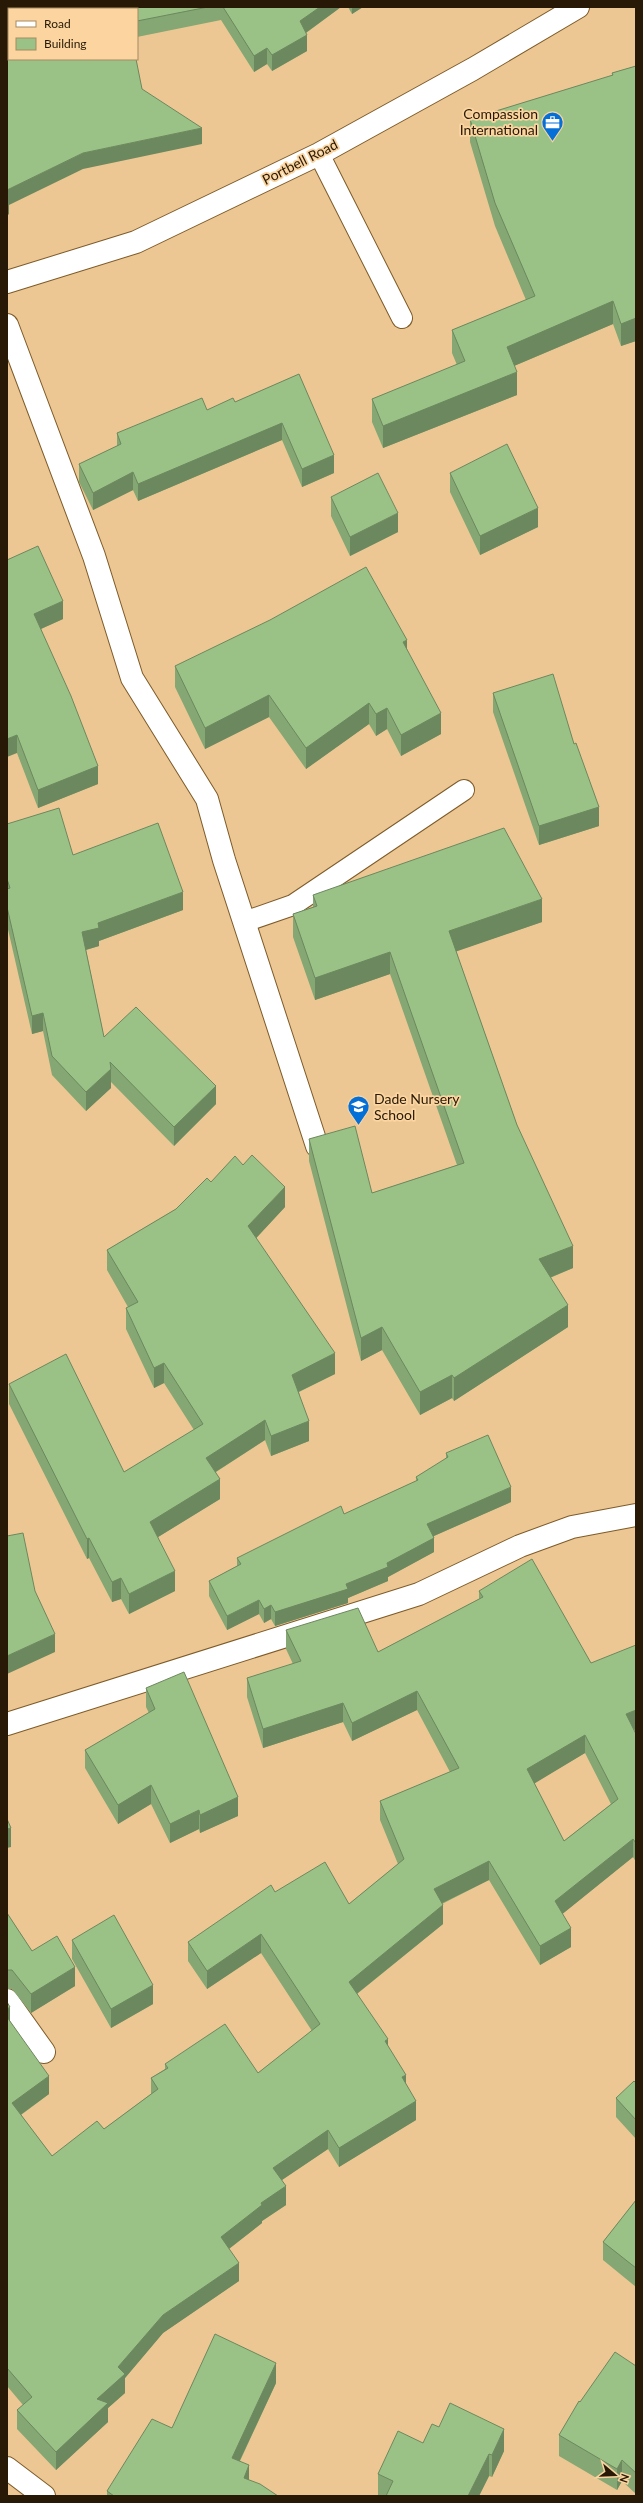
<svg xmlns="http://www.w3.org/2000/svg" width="643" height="2503" viewBox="0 0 643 2503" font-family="Lato,sans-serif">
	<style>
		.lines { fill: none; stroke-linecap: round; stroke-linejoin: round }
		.lane-casing { stroke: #7d5b29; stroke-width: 22 }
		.street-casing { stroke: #7d5b29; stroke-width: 24 }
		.secondary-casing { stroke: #7d5b29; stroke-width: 24 }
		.lane { stroke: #fff; stroke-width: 20 }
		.street { stroke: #fff; stroke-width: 22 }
		.secondary { stroke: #fff; stroke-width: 22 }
		.wall { fill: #85a773; fill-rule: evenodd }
		.shaded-wall { fill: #6c885e }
		.building { fill: #9bc286; stroke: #6c885e; fill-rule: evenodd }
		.labels { text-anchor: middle; stroke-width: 3.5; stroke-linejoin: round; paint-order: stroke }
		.poi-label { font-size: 14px; fill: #271905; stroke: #fbd4a0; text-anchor: end }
		.street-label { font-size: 14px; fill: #271905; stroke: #fbd4a0 }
	</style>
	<rect width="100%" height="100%" fill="#edc793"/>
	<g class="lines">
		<defs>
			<path id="lane" d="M319,154L402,318
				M244,922L293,905L464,790"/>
			<path id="street" d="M7,325L94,556L132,678L207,799L224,860L317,1146
				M7,1724L419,1594L520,1546L572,1527L636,1515
				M7,2000L44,2052
				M7,2468L44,2496"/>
			<path id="secondary" d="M7,282L136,242L319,154L473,69L578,7"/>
		</defs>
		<use href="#lane" class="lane-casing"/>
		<use href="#street" class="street-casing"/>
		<use href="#secondary" class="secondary-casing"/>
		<use href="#lane" class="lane"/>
		<use href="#street" class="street"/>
		<use href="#secondary" class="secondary"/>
	</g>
	<path class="wall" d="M94,7H341L306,33L307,51L272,71L267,64L254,72L221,20L137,37V9Z
		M348,7H363L352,14Z
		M636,66V341L621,346L613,324L514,366L517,395L383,448L372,422V399L457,365L452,353V330L526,300L495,226L470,142V119L612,76V73Z
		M299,374L334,473L302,487L282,440L138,501L133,490L93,510L79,482V464L117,446V433L207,410L235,402Z
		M450,473L538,527L480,555L450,492Z
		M331,497L398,532L350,556L331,516Z
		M7,560L63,619L41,629L98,784L38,808L17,753Z
		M407,649L441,734L401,756L387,729L376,736L369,724L306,769L269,717L205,749L175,687V666Z
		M493,693L574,744L599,826L539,845L493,712Z
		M7,824L73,855L183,910L99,941V946L86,950L104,1037L216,1104L174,1146L111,1082V1088L86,1111L52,1075L43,1031L32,1034L7,925Z
		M313,895L542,922L456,951L517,1125L573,1268L550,1278L568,1327L454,1401L452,1398L420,1415L382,1350L361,1361L309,1161V1139L372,1193L457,1165L390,974L315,1000L293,937V914L313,907Z
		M211,1182L285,1207L256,1238L335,1374L299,1392L309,1441L271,1456L265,1440L216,1472L220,1499L158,1537L175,1591L129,1614L121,1599L112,1602L89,1558L87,1559L9,1404V1384L124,1472L194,1430L164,1383L154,1388L126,1329V1308L128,1307L107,1270V1250L176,1209Z
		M635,1344H636V1366L635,1362Z
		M446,1453L511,1502L434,1536V1552L388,1577V1581L348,1598V1603L275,1626L271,1619L264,1623L259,1614L227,1630L209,1596V1581L237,1566V1558L344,1514L416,1481V1477L446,1459Z
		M479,1591L591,1663L636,1729L634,1730L636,1734V1862L633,1857L562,1914L571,1947L540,1965L489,1880L442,1904L443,1924L357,1994L388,2046L406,2084L416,2120L339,2167L328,2149L282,2180L286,2205L262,2221V2223L229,2249L239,2281L163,2333L125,2378V2393L108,2408V2422L56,2470L17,2429V2410L23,2405L7,2386V2002L10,2021L49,2094L21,2115L52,2156L104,2129L151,2094V2078L165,2069V2064L258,2073L312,2031L261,1953L207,1989L188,1961V1942L275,1892L349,1904L398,1864L380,1820V1801L450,1772L417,1710L352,1741L343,1722L263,1748L247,1697V1678L293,1664L286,1649V1630L378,1652L479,1599ZM585,1753L611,1804L564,1841L534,1783Z
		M146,1688L238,1816L200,1833L199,1829L170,1843L151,1804L118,1824L85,1768V1750L149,1713L146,1707Z
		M7,1913L32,1951L75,1986L31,2013L12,1989H7Z
		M72,1940L153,2004L111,2028L72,1959Z
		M636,2083V2139L616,2117V2098Z
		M636,2200V2287L603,2260V2242Z
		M636,2366V2494L622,2481L617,2490L559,2456V2435L580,2402Z
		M276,2383L240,2461L249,2480L278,2496H107V2491L172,2428Z
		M439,2427L504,2451L492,2477L489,2476L479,2496H378V2474L423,2443Z"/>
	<path class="shaded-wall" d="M320,7H341L300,37V21Z
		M352,7H363L352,14Z
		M307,35V51L272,71V55Z
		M267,48V64L254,72V56Z
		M202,128V144L83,169L9,205V214L7,216V190L83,153Z
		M613,301V324L507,369V347Z
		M636,318V341L621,346V324Z
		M517,372V395L383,448V426Z
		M282,423V440L138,501V484Z
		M334,455V473L302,487V469Z
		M133,472V490L93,510V493Z
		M538,508V527L480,555V536Z
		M398,513V532L350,556V537Z
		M63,601V619L34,632V614Z
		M407,640V662L403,642Z
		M269,695V717L205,749V728Z
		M369,703V724L306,769V748Z
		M387,708V729L376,736V714Z
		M441,713V734L401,756V735Z
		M17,735V753L7,757V739Z
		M98,766V784L38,808V790Z
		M599,807V826L539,845V826Z
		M183,892V910L99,941V946L82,951V932L98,923Z
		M542,899V922L449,954V931Z
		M390,952V974L315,1000V978Z
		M43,1013V1031L32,1034V1016Z
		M111,1069V1088L86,1111V1092Z
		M216,1086V1104L174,1146V1127Z
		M285,1187V1207L248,1247V1226Z
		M573,1246V1268L539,1282V1259Z
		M568,1305V1327L454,1401V1378Z
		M382,1327V1350L361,1361V1338Z
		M335,1353V1374L292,1395V1375Z
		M164,1363V1383L154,1388V1368Z
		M452,1375V1398L420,1415V1392Z
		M265,1420V1440L206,1478V1458Z
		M309,1421V1441L271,1456V1436Z
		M220,1479V1499L150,1542V1522Z
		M511,1487V1502L427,1539V1524Z
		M89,1538V1558L87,1559V1539Z
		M434,1538V1552L388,1577V1581L348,1598V1603L275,1626V1612L346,1584L387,1563Z
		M175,1571V1591L129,1614V1594Z
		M121,1578V1599L112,1602V1582Z
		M259,1600V1614L227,1630V1616Z
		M271,1605V1619L264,1623V1609Z
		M55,1634V1652L7,1674V1656Z
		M417,1691V1710L352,1741V1723Z
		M343,1703V1722L263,1748V1729Z
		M636,1710V1729L626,1733V1714Z
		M585,1735V1753L527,1788V1769Z
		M151,1785V1804L118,1824V1805Z
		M238,1797V1816L200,1833V1815Z
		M199,1810V1829L170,1843V1824Z
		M11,1828V1847L7,1848V1829Z
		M633,1839V1857L555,1920V1901Z
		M489,1861V1880L434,1907V1889Z
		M443,1905V1924L349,2000V1982Z
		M571,1928V1947L540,1965V1946Z
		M261,1934V1953L207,1989V1971Z
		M75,1967V1986L31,2013V1994Z
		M153,1985V2004L111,2028V2009Z
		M10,2007V2026L7,2027V2009Z
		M388,2039V2058L385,2041Z
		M406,2075V2093L402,2077Z
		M49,2076V2094L12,2121V2103Z
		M416,2101V2120L339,2167V2148Z
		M328,2130V2149L273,2186V2168Z
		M286,2186V2205L262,2221V2223L221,2255V2237L261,2203Z
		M239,2263V2281L163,2333L125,2378V2393L108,2408V2422L56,2470V2452L97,2399L118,2367L163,2315Z
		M276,2363V2383L232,2477V2458Z
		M504,2429V2451L492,2477V2455Z
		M489,2454V2476L479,2496H468Z
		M622,2460V2481L617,2490V2469Z
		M249,2465V2485L244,2478Z"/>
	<path class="building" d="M94,7H208L137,21V9H94Z
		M223,7H320L300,21L307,35L272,55L267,48L254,56Z
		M7,31H9V59H136L142,89L202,128L83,153L7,190Z
		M636,66V318L621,324L613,301L507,347L517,372L383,426L372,399L465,361L452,330L535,296L495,203L470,119L613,75L612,73Z
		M299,374L334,455L302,469L282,423L138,484L133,472L93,493L79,464L121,444L117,433L202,398L207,410L233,398L235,402Z
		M507,444L538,508L480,536L450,473Z
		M378,473L398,513L350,537L331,497Z
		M38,546L63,601L34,614L71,696L98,766L38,790L17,735L7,739V560Z
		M366,567L407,640L403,642L441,713L401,735L387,708L376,714L369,703L306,748L269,695L205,728L175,666L270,620Z
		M553,674L574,744L576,743L599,807L539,826L493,693Z
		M59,808L73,855L158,823L183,892L98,923L99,928L82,932L104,1037L136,1007L216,1086L174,1127L110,1062L111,1069L86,1092L52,1056L43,1013L32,1016L7,907V889L10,888L7,879V824Z
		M504,828L542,899L449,931L517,1125L573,1246L539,1259L568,1305L454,1378L452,1375L420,1392L382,1327L361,1338L309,1139L355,1126L372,1193L464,1163L390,952L315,978L293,914L317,906L313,895Z
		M252,1155L285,1187L248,1226L335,1353L292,1375L309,1421L271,1436L265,1420L206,1458L220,1479L150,1522L175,1571L129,1594L121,1578L112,1582L89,1538L87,1539L9,1384L66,1354L124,1472L203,1424L164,1363L154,1368L126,1308L138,1302L107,1250L176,1209L207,1178L211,1182L235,1156L243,1165Z
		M488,1435L511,1487L427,1524L434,1538L387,1563L388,1567L346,1584L348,1589L275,1612L271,1605L264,1609L259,1600L227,1616L209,1581L241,1564L237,1558L341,1506L344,1514L418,1480L416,1477L448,1457L446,1453Z
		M23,1533L35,1591L55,1634L7,1656V1536Z
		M532,1559L591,1663L636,1645V1710L626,1714L636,1734V1843L633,1839L555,1901L571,1928L540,1946L489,1861L434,1889L443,1905L349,1982L388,2039L385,2041L406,2075L402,2077L416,2101L339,2148L328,2130L273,2168L286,2186L261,2203L262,2205L221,2237L239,2263L163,2315L118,2367L125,2374L97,2399L108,2403L56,2452L17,2410L32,2397L7,2368V2017L49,2076L12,2103L52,2156L97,2121L104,2129L158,2089L151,2078L168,2068L165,2064L225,2024L258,2073L320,2024L261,1934L207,1971L188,1942L271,1885L275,1892L325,1862L349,1904L404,1859L380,1801L459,1768L417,1691L352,1723L343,1703L263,1729L247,1678L301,1661L286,1630L358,1608L378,1652L483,1597L479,1591ZM585,1735L618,1799L564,1841L527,1769Z
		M184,1672L238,1797L200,1815L199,1810L170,1824L151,1785L118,1805L85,1750L155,1709L146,1688Z
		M7,1819L11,1828L7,1829Z
		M7,1913L32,1951L57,1936L75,1967L31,1994L12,1970H7Z
		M114,1915L153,1985L111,2009L72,1940Z
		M7,2002L10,2007L7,2009Z
		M634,2081L636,2083V2120L616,2098Z
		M636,2200V2268L603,2242Z
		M215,2334L276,2363L232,2458L249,2465L244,2478L260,2484L278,2496H114L107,2491L152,2419L172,2428Z
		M615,2352L636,2366V2473L622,2460L617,2469L559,2435L579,2401L580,2402Z
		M450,2403L504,2429L492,2455L489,2454L468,2496H386L393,2481L378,2474L398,2431L423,2443L432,2424L439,2427Z"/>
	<defs>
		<symbol id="office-pin" viewBox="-11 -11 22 30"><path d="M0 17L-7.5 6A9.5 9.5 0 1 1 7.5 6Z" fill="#046fd7" stroke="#fbd4a0"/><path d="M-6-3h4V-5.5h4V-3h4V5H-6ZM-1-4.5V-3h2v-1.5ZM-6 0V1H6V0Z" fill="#fff"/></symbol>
		<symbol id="school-pin" viewBox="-11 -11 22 30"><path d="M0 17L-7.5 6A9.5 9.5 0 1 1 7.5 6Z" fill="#046fd7" stroke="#fbd4a0"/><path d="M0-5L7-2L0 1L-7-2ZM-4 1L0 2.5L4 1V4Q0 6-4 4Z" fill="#fff"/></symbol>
	</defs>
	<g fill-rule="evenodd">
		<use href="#office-pin" x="540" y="110" width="25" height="34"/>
		<use href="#school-pin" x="346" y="1094" width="25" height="34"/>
	</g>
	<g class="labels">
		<g class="poi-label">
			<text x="538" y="119">Compassion<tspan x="538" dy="16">International</tspan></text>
			<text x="374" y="1104" text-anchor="start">Dade Nursery<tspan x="374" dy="16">School</tspan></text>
		</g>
		<g class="street-label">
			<text transform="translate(300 162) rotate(-27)" y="5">Portbell Road</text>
		</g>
	</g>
	<rect width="643" height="2503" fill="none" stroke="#271905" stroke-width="16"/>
	<rect x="8" y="8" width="130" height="52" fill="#fbd4a0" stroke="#a68962"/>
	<rect x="16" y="21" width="20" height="6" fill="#ffffff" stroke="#a68962"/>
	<text x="44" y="28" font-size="12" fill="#271905">Road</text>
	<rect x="16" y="38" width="20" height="12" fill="#9bc286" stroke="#a68962"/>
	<text x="44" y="48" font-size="12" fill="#271905">Building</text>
	<g transform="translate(615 2475) rotate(109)" stroke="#fbd4a0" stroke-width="3" paint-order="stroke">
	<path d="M0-3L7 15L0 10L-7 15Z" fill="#271905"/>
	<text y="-6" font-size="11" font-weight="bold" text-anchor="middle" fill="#271905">N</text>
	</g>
</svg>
